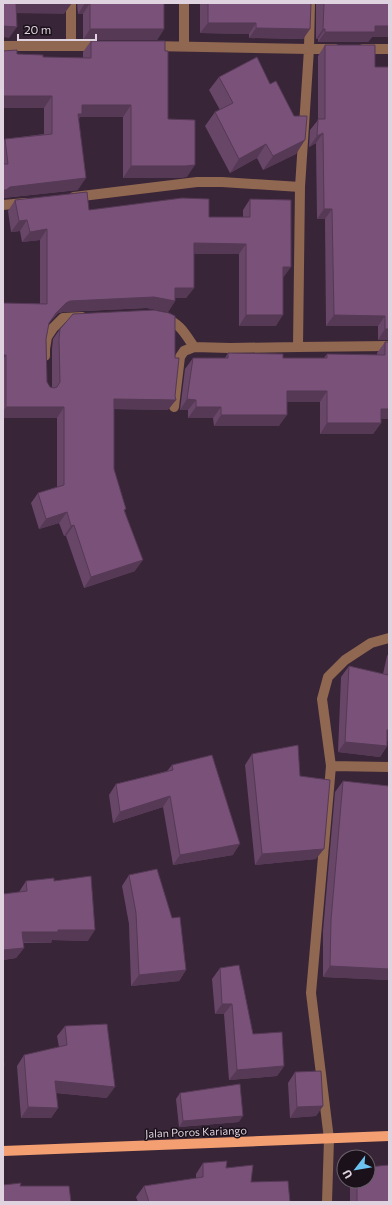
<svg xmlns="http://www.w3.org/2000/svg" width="392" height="1205" viewBox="0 0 392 1205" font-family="Commissioner,sans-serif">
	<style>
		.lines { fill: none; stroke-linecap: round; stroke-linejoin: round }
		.minor { stroke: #906751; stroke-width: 10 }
		.major { stroke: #f39f71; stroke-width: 10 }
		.wall { fill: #684668 }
		.shaded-wall { fill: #553955 }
		.building { fill: #795179; stroke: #553955 }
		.labels { text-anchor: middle; stroke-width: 3; stroke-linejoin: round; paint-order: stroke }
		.street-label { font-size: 11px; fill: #dfd3df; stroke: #1a111a }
	</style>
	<rect width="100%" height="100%" fill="#382538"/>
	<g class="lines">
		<path class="minor" d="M310,3L309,49H335
			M3,46H101
			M71,46V3
			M151,46L309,49L300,187L298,347L230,348L194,347C184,332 181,325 164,317
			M184,46V3
			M363,49H389
			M74,197L197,182H222L300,187
			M3,205L25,203
			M298,347L389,346
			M45,356V349L47,337L53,328L63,318L82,317
			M174,407L180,357L184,351L194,347
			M331,766L389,767
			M327,1202L329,1139L311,993L331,766L322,699L328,677L345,660L371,643L389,638"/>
		<path class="major" d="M3,1151L389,1136"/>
	</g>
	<path class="wall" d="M77,3H164V29L157,40H83V14H78Z
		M200,3H311L310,29L303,39L249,38V34L200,33Z
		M316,3H389V37H372L368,42H318V39H316Z
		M91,41L165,51L168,119L187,177L177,178H123V117H80L79,119L78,190L3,198V142L5,139L44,134V108L17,54L43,57L83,58V52Z
		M325,45L375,67L389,340H378V326H326L325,219H317L316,143L309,147L310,130L318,120V56Z
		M219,77L296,154L263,170L257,158L230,173L205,126L215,112L220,110L209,90Z
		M250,199L283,278L276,326H239V254H194V288L186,298H175V301L168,312L147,308L63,312L58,313L49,323L46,339L47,382L50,387L52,388V349L53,339L60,329L168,410L114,409V469L125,511L135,571L84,588L66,536H64L59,523L39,529L31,503L38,493L57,487V418H3V303L40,304V240L22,242L20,231L11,232L8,211L15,200L89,210L209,217H243V210Z
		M385,342H389V419H381V423L373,434H320V402H287L279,426H214L213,418H188V410H180L185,369L193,358H225L228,353L283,358H324L327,354L377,355V353Z
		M389,653V741H387V746L380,757L338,752L341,677L349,666L383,674L387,656Z
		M252,754L316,859L255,865L245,765Z
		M172,765L233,855L173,865L163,807L113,823L109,795L116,784L167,771Z
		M343,781L389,786V980L323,977V931L335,792Z
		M129,875L186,970L179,981L131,986L129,924L122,886Z
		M26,881H54L88,941L52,940L51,943H23L24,948L16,958L3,960V894L19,892Z
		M220,968L253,1034L284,1066L277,1076L229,1080L224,1014H215L212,979Z
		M65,1026L107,1098L56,1093L58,1108L51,1118H21L17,1066L24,1055L59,1047L57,1036Z
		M295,1072L323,1106L316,1116L290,1118L288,1083Z
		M180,1093L239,1122L179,1127L176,1099Z
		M203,1163L226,1168L251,1182L290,1202H138L136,1197L144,1186L196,1178V1174Z
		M350,1181H368L389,1202H350Z"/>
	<path class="shaded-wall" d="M16,3H72L64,14L9,13Z
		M85,3H90L83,14H78Z
		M208,23H256L249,34L200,33Z
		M3,26L17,27L9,38L3,37Z
		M375,26H389V37H372L368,42H318L325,32Z
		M256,28L310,29L303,39L249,38Z
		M90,29H164L157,40H83Z
		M323,29H325L318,39H316Z
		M3,96H52L44,108H3Z
		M82,105H131L123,117H80L74,125H70Z
		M323,133L316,143L309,147L317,136Z
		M305,140L296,154L263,170L273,156Z
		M266,144L257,158L230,173L239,159Z
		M195,165L187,177L177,178H123L131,166Z
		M86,178L78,190L3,198V190L10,187Z
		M324,209H332L325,219H317Z
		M27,220L20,231L11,232L19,221Z
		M47,229L40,240L22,242L30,232Z
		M194,243L246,244L239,254H186Z
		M283,267H291L283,278H276Z
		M175,288H194L186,298H168Z
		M154,297L175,301L168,312L147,308L63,312L58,313L48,323L56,313L66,303L70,301Z
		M246,315H283L276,326H239Z
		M334,315L385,316L378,326H326Z
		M385,329H389V340H378Z
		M3,355H6L3,360Z
		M287,391H327L320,402H279Z
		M114,399L176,400L168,410L107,409Z
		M187,399L196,400L188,410H180Z
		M6,407H64L57,418H3V412Z
		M196,407H221L213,418H188Z
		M381,409H389V419H373Z
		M221,415H287L279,426H214Z
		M327,423H381L373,434H320Z
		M67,512L59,523L39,529L46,519Z
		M74,525L66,536H64L71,526Z
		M143,560L135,571L84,588L91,577Z
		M387,730H389V741H380Z
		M345,742L387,746L380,757L338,752Z
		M170,796L163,807L113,823L120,812Z
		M240,844L233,855L173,865L180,855Z
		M324,849L316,859L255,865L262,854Z
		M58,930H95L88,941L52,940L51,943L14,942L22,932Z
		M24,948L16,958L3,960V950Z
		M330,966L389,969V980L323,977Z
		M186,970L179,981L131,986L139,975Z
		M222,1004H232L224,1014H215Z
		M284,1066L277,1076L229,1080L237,1070Z
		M55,1081L115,1087L107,1098L47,1092Z
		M323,1106L316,1116L290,1118L297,1107Z
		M28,1107L58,1108L51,1118H21Z
		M243,1116L239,1122L179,1127L183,1121Z"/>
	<path class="building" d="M3,3H16L17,27L3,26Z
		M85,3H164V29H90V3Z
		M208,3H311L310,29L256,28V23H208Z
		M324,3H389V26H375V32H325V29H323Z
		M91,41H165V51H168V119L195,120V165L185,166H131V105H82V114H78L86,178L10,187L6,190H3V164H8L5,139L52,134V96H3V51L17,50V54L43,55V57L91,58Z
		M325,45H375V67H389V329H385V316L334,315L332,209H324L323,133L317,136L318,119H325Z
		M257,57L270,84L276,81L294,116H307L305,140L273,156L266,144L239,159L215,112L233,103L219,77Z
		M87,192L89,210L182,198L209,199V217H250V199L291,200V267H283V315H246V244L194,243V288H175V301L154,297L70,301L66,303L56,313L49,323L46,339L47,382L50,387L54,388L57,387L60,382L59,339L60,329L73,314L154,310L169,313L175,316V358H179L175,396L176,400L114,399V469L126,509L124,510L143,560L91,577L74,525L71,526L67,512L46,519L38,493L64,485V407H6V355H3V303L47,304V229L30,232L27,220L19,221L15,200Z
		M385,342H389V409H381V423H327V391H287V415H221V407H196V400L187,399L193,358H228V353L283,354V358H327V354L385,355Z
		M349,666L388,675L389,669V730H387V746L345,742Z
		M298,745L300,776L330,780L324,849L262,854L252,754Z
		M212,755L240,844L180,855L170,796L120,812L116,784L173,770L172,765Z
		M343,781L389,786V969L330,966L331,920Z
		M157,869L172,918L180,917L186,970L139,975L136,913L129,875Z
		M91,876L95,930H58V932H22L24,948L3,950V894L27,891L26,881L54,878V881Z
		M239,965L253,1034L282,1032L284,1066L237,1070L232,1004H222L220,968Z
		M107,1024L115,1087L55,1081L58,1108L28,1107L24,1055L67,1045L65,1026Z
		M3,1055L4,1066H3Z
		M321,1071L323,1106L297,1107L295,1072Z
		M240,1084L243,1116L183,1121L180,1093Z
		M227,1161L226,1168L253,1165L251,1182L288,1181L290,1202H149L144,1186L203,1177V1163Z
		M389,1165V1202H357V1181H368V1167Z
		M21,1183L20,1186H69L71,1202H3V1185Z"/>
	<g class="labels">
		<g class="street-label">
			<text transform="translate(196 1132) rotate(-2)" y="4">Jalan Poros Kariango</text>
		</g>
	</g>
	<rect width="392" height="1205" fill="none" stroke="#dfd3df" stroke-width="8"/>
	<g transform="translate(356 1169) rotate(239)"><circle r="19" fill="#1a111a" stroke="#695f69"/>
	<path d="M0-3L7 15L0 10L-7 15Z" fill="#6cc3f2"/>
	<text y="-6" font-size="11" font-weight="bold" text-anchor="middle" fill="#dfd3df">U</text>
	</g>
	<path d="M18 34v6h78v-6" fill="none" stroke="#dfd3df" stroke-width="2"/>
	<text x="24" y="34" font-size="12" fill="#dfd3df" stroke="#1a111a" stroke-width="3" paint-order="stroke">20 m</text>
</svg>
